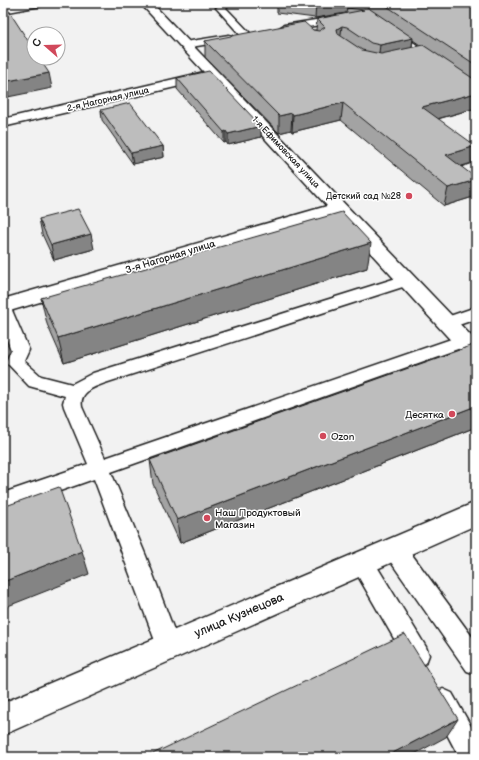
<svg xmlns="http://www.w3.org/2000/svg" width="479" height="760" viewBox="0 0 479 760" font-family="'Balsamiq Sans',sans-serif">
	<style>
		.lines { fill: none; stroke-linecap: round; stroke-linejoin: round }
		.lane-casing { stroke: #1c1c1c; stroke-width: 3 }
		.street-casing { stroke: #1c1c1c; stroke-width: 3 }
		.secondary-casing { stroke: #1c1c1c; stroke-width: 3 }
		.lane { fill: #fff; fill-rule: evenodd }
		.street { fill: #fff; fill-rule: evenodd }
		.secondary { fill: #fff; fill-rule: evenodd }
		.wall { fill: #a3a3a3; stroke: #1c1c1c; fill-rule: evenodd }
		.shaded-wall { fill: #848484; stroke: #1c1c1c }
		.building { fill: #bdbdbd; stroke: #1c1c1c }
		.poi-dot { fill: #d1495b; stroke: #fff; stroke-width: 1.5 }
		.labels { text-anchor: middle; stroke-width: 3; stroke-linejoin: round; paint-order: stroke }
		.far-street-label { font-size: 9px; fill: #1c1c1c; stroke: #fff }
		.far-poi-label { font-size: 9px; fill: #1c1c1c; stroke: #fff; text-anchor: end }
		.street-label { font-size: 10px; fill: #1c1c1c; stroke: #fff }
		.poi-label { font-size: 10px; fill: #1c1c1c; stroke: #fff; text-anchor: start }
		.near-street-label { font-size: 12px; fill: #1c1c1c; stroke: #fff }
	</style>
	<rect width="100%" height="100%" fill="#f2f2f2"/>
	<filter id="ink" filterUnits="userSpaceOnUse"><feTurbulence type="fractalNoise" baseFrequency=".025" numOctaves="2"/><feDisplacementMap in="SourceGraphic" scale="8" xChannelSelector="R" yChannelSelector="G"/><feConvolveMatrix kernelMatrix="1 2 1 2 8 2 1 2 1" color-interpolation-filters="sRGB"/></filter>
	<g filter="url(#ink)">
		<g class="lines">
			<defs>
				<path id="lane" d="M221,3H231L226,8L250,33L251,35L250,37H242L218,10L216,8Z
					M341,16L346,19L344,21L284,31L279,28L284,25Z
					M229,35L233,36L234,38L233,40L185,48L180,45L185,42Z
					M406,275L412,276L414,280L412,284L105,383C94,387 79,392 82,407L105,458L457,337L463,335L469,337L472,341L469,345L111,472L146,556L180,646L176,654L168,658L160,654L94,479L3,511V493L88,464L64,407L63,403L65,396L29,386L6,362L11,350L3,329V303L9,304L11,308L29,350L24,361L41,376L72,384L93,373Z
					M476,307V319L447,329L441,327L439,323L441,319Z
					M394,538L402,541L476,642V674L467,671L386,555L383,548L386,541Z
					M362,552L370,555L426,647L429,655L426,663L417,667L408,663L354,569L351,562L354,555Z
					M443,689L452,693L476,735V757H459L430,702L434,693Z"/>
				<path id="street" d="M18,3H46L44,5L40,6L3,13V5Z
					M140,3H152L476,341V362L468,359L335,214L3,313V299L327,206L210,79L3,127V119L204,72Z
					M341,3H355L476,85V95L471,94Z"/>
				<path id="secondary" d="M476,502V525L3,735V703Z"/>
			</defs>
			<use href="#lane" class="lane-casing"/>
			<use href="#street" class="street-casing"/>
			<use href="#secondary" class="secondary-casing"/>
			<use href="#lane" class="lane"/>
			<use href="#street" class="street"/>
			<use href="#secondary" class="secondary"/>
		</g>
		<path class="wall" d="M277,3H353L352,7L361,5L358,3H476V108L438,119L472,163L461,167L473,197L444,206L341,120L292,132L291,130L279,133L205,57V41L313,30H316L317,19L346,13L315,18L277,13ZM413,40L420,45L412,47Z
			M177,78L261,126V137L228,145L226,142L224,143L177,89Z
			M101,110L163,146L164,157L133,164L102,120Z
			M39,219L94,249L54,260L42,234Z
			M367,268L64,363L47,324L41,298Z
			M476,344V427L180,543L153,484L150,460Z"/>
		<path class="shaded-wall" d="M320,3H353L352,8H347L346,13L315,18L316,4Z
			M342,26L340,42L335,45L337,29Z
			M413,38L411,54L378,60L380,45Z
			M49,73L52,88L3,98V82Z
			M476,93V108L419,124L422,107Z
			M343,103L341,120L292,132L293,115Z
			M292,113L291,130L279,133V116Z
			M261,126V137L228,145V134Z
			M226,131V142L224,143V132Z
			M163,146L164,157L133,164L131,153Z
			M476,146L472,163L442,172L446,155Z
			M476,180V185L473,197L444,206L448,188Z
			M91,234L94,249L54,260L51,245Z
			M371,243L367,268L64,363L58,338Z
			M476,406V427L180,543L177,520Z
			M82,551L89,574L3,608V582Z
			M458,719L446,737L409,757H385Z"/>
		<path class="building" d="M382,3H471L476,6V65Z
			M5,5L34,50V58H39L49,73L3,82V6Z
			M364,5L413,38L380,45L371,43L347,27L342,26L337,29L338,34L362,50L381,54L423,45L474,79H476V93L422,107L476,146L446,155L476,178V180L448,188L343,103L293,115L292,113L279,116L205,41L304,22L313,30L319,31L325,27L317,19L364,10L347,8Z
			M209,71L261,126L228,134L226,131L224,132L177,78Z
			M130,103L163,146L131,153L101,110Z
			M78,209L91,234L51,245L39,219Z
			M342,212L371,243L58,338L41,298Z
			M476,344V406L177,520L150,460Z
			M59,487L82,551L3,582V507Z
			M405,634L458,719L385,757H146Z"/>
	</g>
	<g class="poi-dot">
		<circle cx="409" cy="196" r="4"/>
		<circle cx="452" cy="414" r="4"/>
		<circle cx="323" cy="436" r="4"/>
		<circle cx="207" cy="518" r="4"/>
	</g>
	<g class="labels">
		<g class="far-street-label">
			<text transform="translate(108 99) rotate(-13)" y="3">2-я Нагорная улица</text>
			<text transform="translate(286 152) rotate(47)" y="3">1-я Ефимовская улица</text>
		</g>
		<g class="far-poi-label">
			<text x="401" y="199">Детский сад №28</text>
		</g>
		<g class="street-label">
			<text transform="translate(170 256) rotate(-17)" y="4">3-я Нагорная улица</text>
		</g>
		<g class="poi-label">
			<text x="444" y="418" text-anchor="end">Десятка</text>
			<text x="331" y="440">Ozon</text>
			<text x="215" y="516">Наш Продуктовый<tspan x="215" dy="12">Магазин</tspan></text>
		</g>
		<g class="near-street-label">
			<text transform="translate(239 615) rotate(-23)" y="4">улица Кузнецова</text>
		</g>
	</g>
	<rect width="479" height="760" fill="none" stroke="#fff" stroke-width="16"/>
	<rect x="8" y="8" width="463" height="744" fill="none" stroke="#1c1c1c" stroke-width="1.5" filter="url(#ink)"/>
	<g transform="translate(46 46) rotate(290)"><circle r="19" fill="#ffffff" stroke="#a4a4a4"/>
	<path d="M0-3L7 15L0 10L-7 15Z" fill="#d1495b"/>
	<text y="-6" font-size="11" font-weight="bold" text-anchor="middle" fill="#1c1c1c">С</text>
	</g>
</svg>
